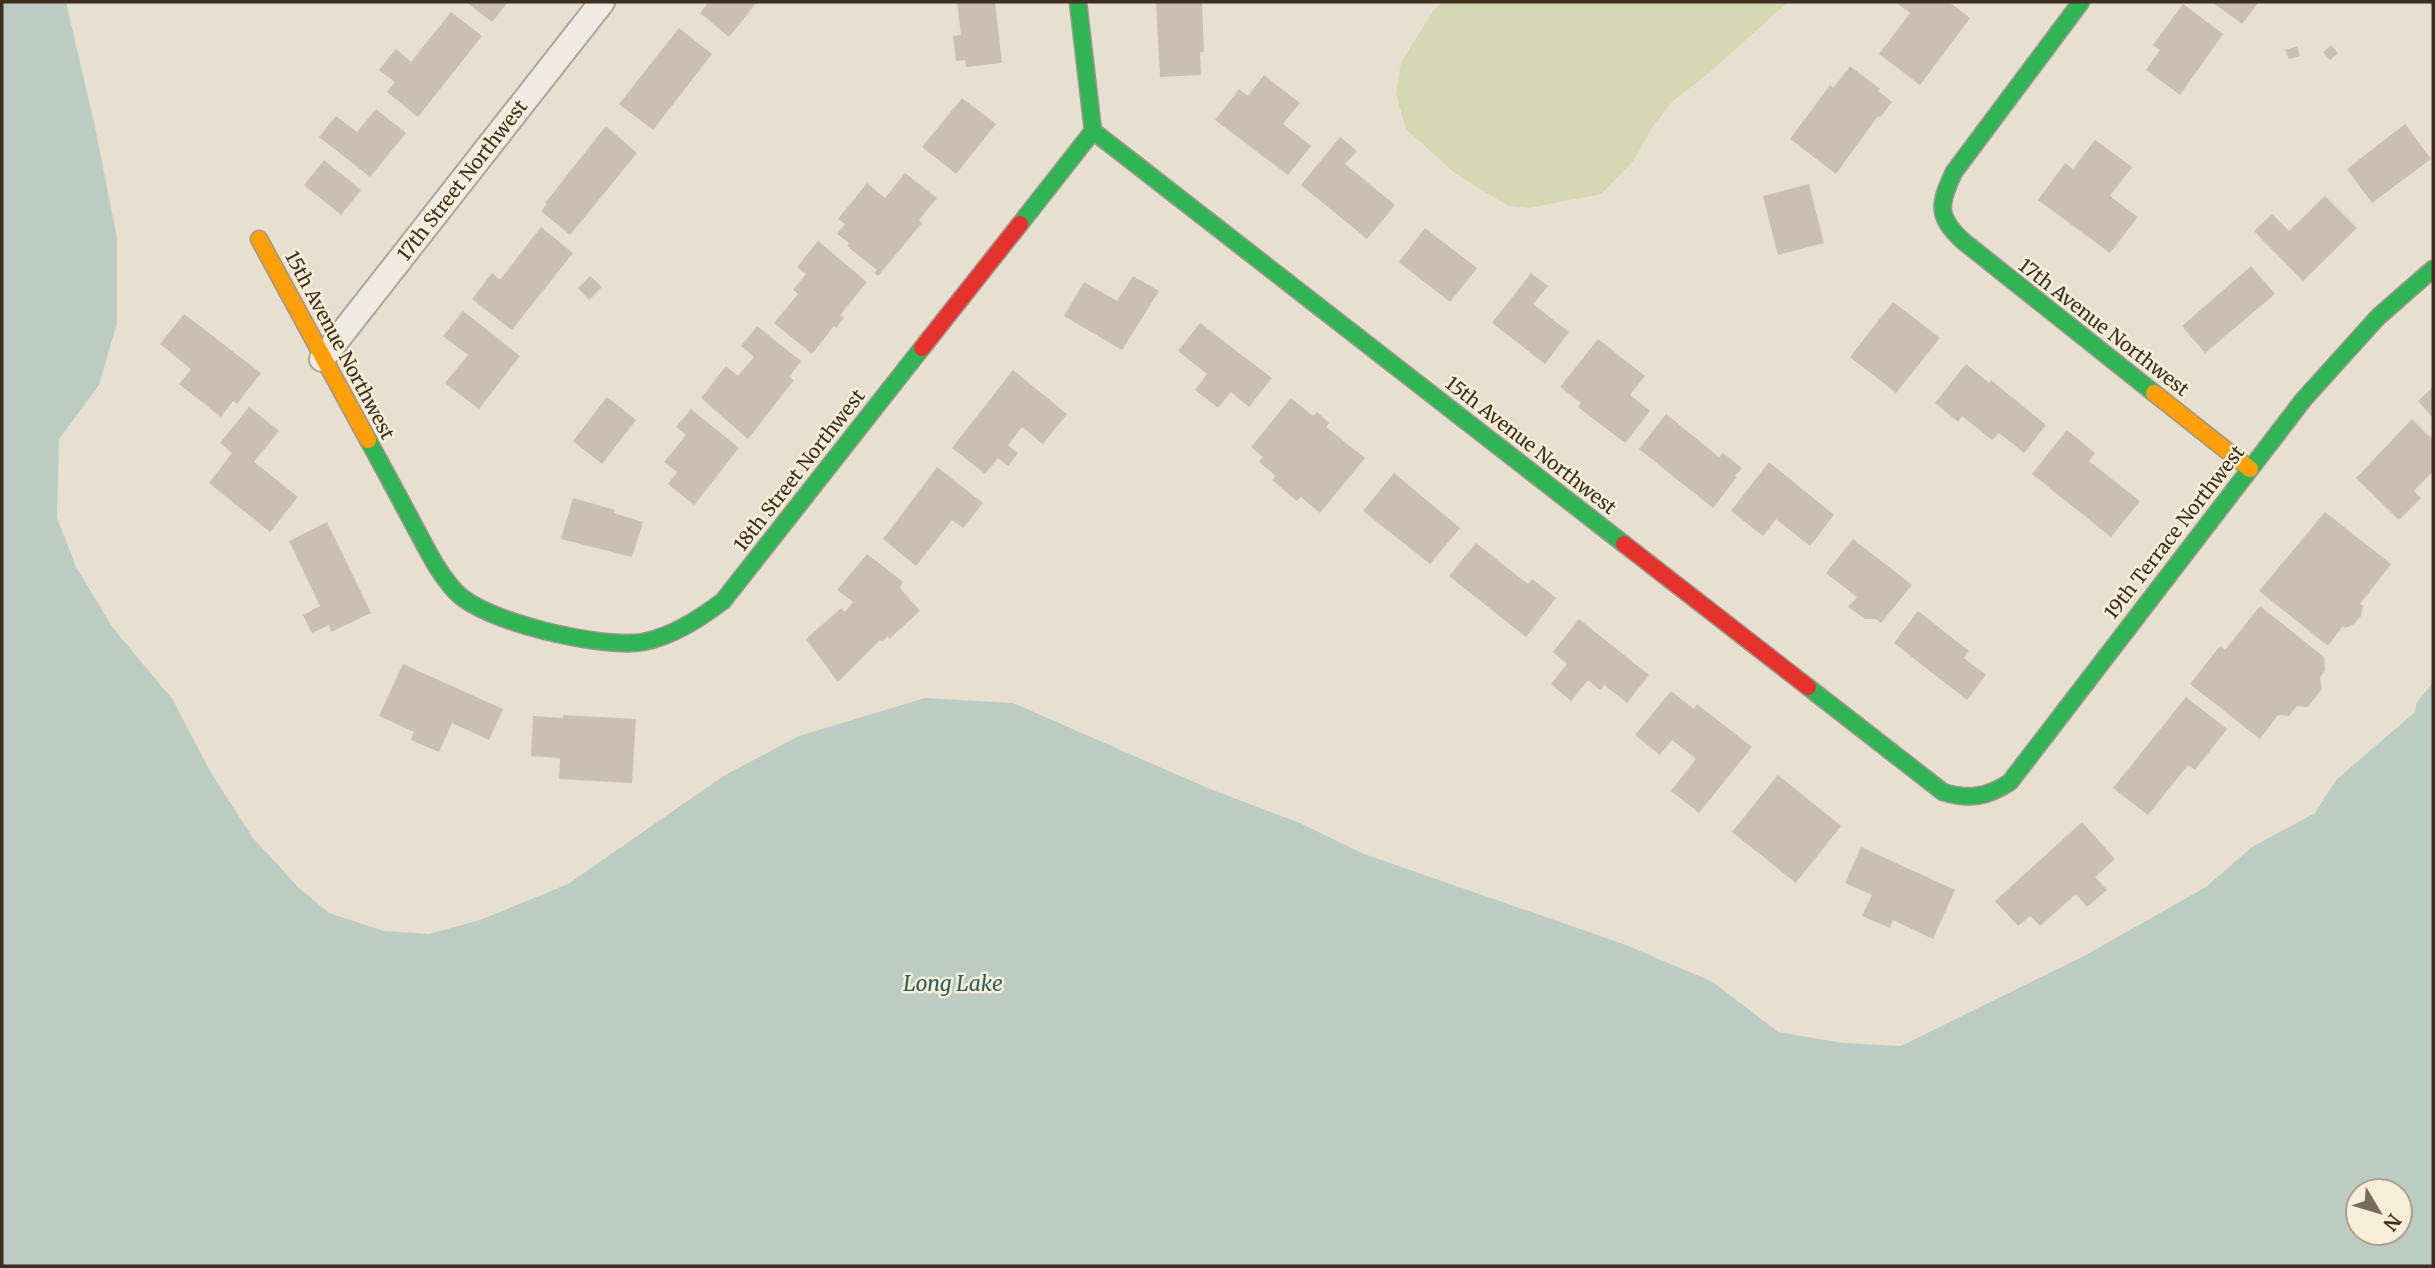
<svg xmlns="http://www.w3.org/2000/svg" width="2435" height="1268" viewBox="0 0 2435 1268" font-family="Merriweather,serif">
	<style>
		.green { fill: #d6d7b3 }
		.water { fill: #bcccc2; fill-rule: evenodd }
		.building { fill: #cbbfb2 }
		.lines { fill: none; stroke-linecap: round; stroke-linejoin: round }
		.street-casing { stroke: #ada599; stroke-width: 28 }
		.fast-casing { stroke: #9c958a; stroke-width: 19 }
		.slow-casing { stroke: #9c958a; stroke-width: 19 }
		.jam-casing { stroke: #9c958a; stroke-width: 19 }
		.street { stroke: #efebe3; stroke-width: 24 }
		.fast { stroke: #30b455; stroke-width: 16 }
		.slow { stroke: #ff9f0a; stroke-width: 16 }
		.jam { stroke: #e5322d; stroke-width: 16 }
		.labels { text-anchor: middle; stroke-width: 5; stroke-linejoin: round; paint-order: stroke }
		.street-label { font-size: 19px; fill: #3d2e20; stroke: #f7eed8 }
		.water-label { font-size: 21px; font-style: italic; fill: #2f5d5a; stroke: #f7eed8 }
	</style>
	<rect width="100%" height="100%" fill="#e7e0d1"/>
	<path class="green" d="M1442,2H1788L1710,72L1673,101L1653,126L1634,160L1601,194L1529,208L1508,206L1456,174L1406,129L1396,94L1401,62L1434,10Z"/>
	<path class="water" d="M2,2H66L95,127L117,238V323L99,385L59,439L57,518L76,567L113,628L173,700L211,773L253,838L299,888L329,913L384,931L429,934L480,920L568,884L725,775L799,736L925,698L1013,703L1210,789L1300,823L1364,854L1626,945L1713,982L1778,1032L1843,1043L1901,1046L2084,956L2206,887L2252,847L2315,813L2336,780L2415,712L2416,704L2433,682V1266H2ZM2358,1191H2400V1233H2358Z"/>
	<path class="building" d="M466,2H508L492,22Z
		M709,2H757L729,37L700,13Z
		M957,2H995L1002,63L966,67L965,60L956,61L953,36L961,35Z
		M1156,2H1202L1204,52H1200L1201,75L1160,77Z
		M1895,2H1949L1970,18L1920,85L1879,54L1910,13Z
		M2212,2H2259L2242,24Z
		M2183,4L2223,34L2180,95L2146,70L2160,50L2153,45Z
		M451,12L482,36L418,117L387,92L395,82L379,70L396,49L411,62Z
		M679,28L712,54L653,130L619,104Z
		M2331,45L2338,53L2330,60L2323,52Z
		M2297,46L2300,56L2289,59L2285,50Z
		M1850,66L1880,89L1878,91L1892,102L1880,118L1878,116L1836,174L1790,139L1830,85L1833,88Z
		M1264,75L1300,103L1283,124L1311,146L1288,175L1215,120L1239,89L1248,96Z
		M962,98L996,124L956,174L922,147Z
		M376,109L406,133L370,177L319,137L336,116L357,132Z
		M2405,124L2431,159L2372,203L2347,169Z
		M606,126L637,153L570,235L541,211L547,204L545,203Z
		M1340,137L1357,151L1345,164L1395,205L1367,239L1301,185Z
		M2095,140L2132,167L2110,196L2138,217L2110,253L2038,200L2065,163L2073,169Z
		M324,160L361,190L341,215L304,185Z
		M905,173L937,198L919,220L922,223L878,276L874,273L877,270L847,246L849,243L837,234L845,224L838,219L867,183L885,198Z
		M1809,184L1824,243L1778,255L1763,196Z
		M2325,196L2357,228L2303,281L2254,231L2272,214L2289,231Z
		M541,227L573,253L512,330L472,299L492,273L500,280Z
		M1425,228L1477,268L1450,302L1399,262Z
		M818,241L867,282L840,315L844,318L836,328L834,326L812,354L774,323L798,294L793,290L806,274L797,267Z
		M2251,266L2275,294L2205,353L2182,326Z
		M1531,273L1548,286L1533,304L1569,332L1545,364L1492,323Z
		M590,276L602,287L589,300L578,288Z
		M1133,276L1159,291L1122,350L1064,316L1084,282L1117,301Z
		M1893,302L1940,338L1896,393L1850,357Z
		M463,311L520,356L479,409L445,383L468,355L443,336Z
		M184,314L261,373L237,404L233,401L221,417L179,384L191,369L160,344Z
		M1200,323L1272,378L1249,407L1231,392L1218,408L1195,390L1207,374L1178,351Z
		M757,326L801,361L789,377L794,380L748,439L701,398L726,366L738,376L754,357L741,346Z
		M1598,339L1645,376L1630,395L1650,411L1625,443L1578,407L1581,403L1560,387Z
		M1966,364L1989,383L1991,380L2046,425L2024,453L1999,433L1992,440L1962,416L1958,422L1935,403Z
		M1013,370L1067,414L1043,444L1022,427L1008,445L1018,453L1008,466L998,458L985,474L952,448Z
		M2433,387V418L2418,401Z
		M607,397L636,420L602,464L573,441Z
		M1291,398L1313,416L1317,412L1329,423L1326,427L1365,458L1320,513L1301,497L1297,501L1272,480L1276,476L1259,462L1263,457L1251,447Z
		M249,407L279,431L254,462L298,497L270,532L209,483L232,453L220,443Z
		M691,409L739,448L694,505L668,484L677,472L664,462L686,435L676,427Z
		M1666,414L1719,457L1723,453L1742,468L1735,476L1737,477L1713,508L1639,449Z
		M2412,419L2433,440V471L2414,491L2421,498L2399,520L2356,478Z
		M2067,430L2095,453L2089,461L2140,501L2111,537L2032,474Z
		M1769,462L1834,515L1810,546L1776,519L1763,536L1731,511Z
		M937,467L983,503L963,528L952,520L916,566L883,539Z
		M1394,473L1460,528L1430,564L1363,511Z
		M573,498L615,510L614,513L643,522L632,557L561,539Z
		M2325,512L2391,564L2360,604L2363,606L2361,616L2354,624L2345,628L2343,626L2328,646L2259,591Z
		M327,522L371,613L331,632L329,625L312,633L303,615L320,606L289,541Z
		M1853,539L1912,585L1881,623L1876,619H1865L1848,607L1857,597L1826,573Z
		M1476,543L1528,584L1532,579L1556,598L1526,637L1449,576Z
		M867,554L903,582L900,588L920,611L889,639L888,636L882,642L880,640L838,682L806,639L841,608L845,612L853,602L837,590Z
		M2260,606L2324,657L2325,670L2320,678L2322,689L2308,707L2297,706L2289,716L2278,715L2260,739L2190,684L2220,646L2225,650Z
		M1918,611L1969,651L1964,658L1986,675L1967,700L1894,643Z
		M1579,619L1649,675L1627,703L1604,685L1600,690L1588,680L1571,701L1551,684L1567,664L1553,652Z
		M403,664L503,709L489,740L452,723L439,752L411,740L414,732L379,716Z
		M1671,691L1694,709L1697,704L1752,747L1699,813L1671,791L1696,759L1672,740L1660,755L1635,735Z
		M2186,697L2227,729L2195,770L2188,765L2148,815L2113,788Z
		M563,715L636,719L632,783L559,779L560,758L531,756L533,716L563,718Z
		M1778,775L1841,826L1796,883L1732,832Z
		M2082,822L2115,859L2095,877L2107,890L2087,907L2076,894L2040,926L2030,916L2018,926L1995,901Z
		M1861,847L1955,890L1933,939L1893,920L1890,928L1862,916L1872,895L1845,883Z"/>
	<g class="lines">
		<defs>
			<path id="street" d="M322,359L602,2"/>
			<path id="fast" d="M2081,2L1954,172C1939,204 1936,216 1963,241L2154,393
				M1093,131L1624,544
				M1020,224L1093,131L1078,2
				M368,440C384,469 400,499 416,529C428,551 438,573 456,592C484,622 602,649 643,642C673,636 699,619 723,601L922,348
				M1808,687L1943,792C1969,800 1988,797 2010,782L2304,399L2378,317L2433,269"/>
			<path id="slow" d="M259,239L368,440
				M2154,393L2250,469"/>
			<path id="jam" d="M922,348L1020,224
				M1624,544L1808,687"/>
		</defs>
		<use href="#street" class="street-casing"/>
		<use href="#fast" class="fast-casing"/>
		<use href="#slow" class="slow-casing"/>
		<use href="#jam" class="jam-casing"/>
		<use href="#street" class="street"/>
		<use href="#fast" class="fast"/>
		<use href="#slow" class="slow"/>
		<use href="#jam" class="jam"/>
	</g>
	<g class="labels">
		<g class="street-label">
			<text transform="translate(462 180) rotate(-52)" y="7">17th Street Northwest</text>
			<text transform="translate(2104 327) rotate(38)" y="7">17th Avenue Northwest</text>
			<text transform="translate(340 345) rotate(62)" y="7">15th Avenue Northwest</text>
			<text transform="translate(1531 445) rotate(38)" y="7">15th Avenue Northwest</text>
			<text transform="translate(799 470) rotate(-52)" y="7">18th Street Northwest</text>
			<text transform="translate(2174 532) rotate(-52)" y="7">19th Terrace Northwest</text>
		</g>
		<g class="water-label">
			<text x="953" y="991">Long Lake</text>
		</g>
	</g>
	<rect width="2435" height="1268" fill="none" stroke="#3d2e20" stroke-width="7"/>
	<g transform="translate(2379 1212) rotate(128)"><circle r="33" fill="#f7eed8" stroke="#ada18e" stroke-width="2"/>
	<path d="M0-5L12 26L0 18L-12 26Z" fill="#786c5e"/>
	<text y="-10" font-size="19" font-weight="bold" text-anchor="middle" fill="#3d2e20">N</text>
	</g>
</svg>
